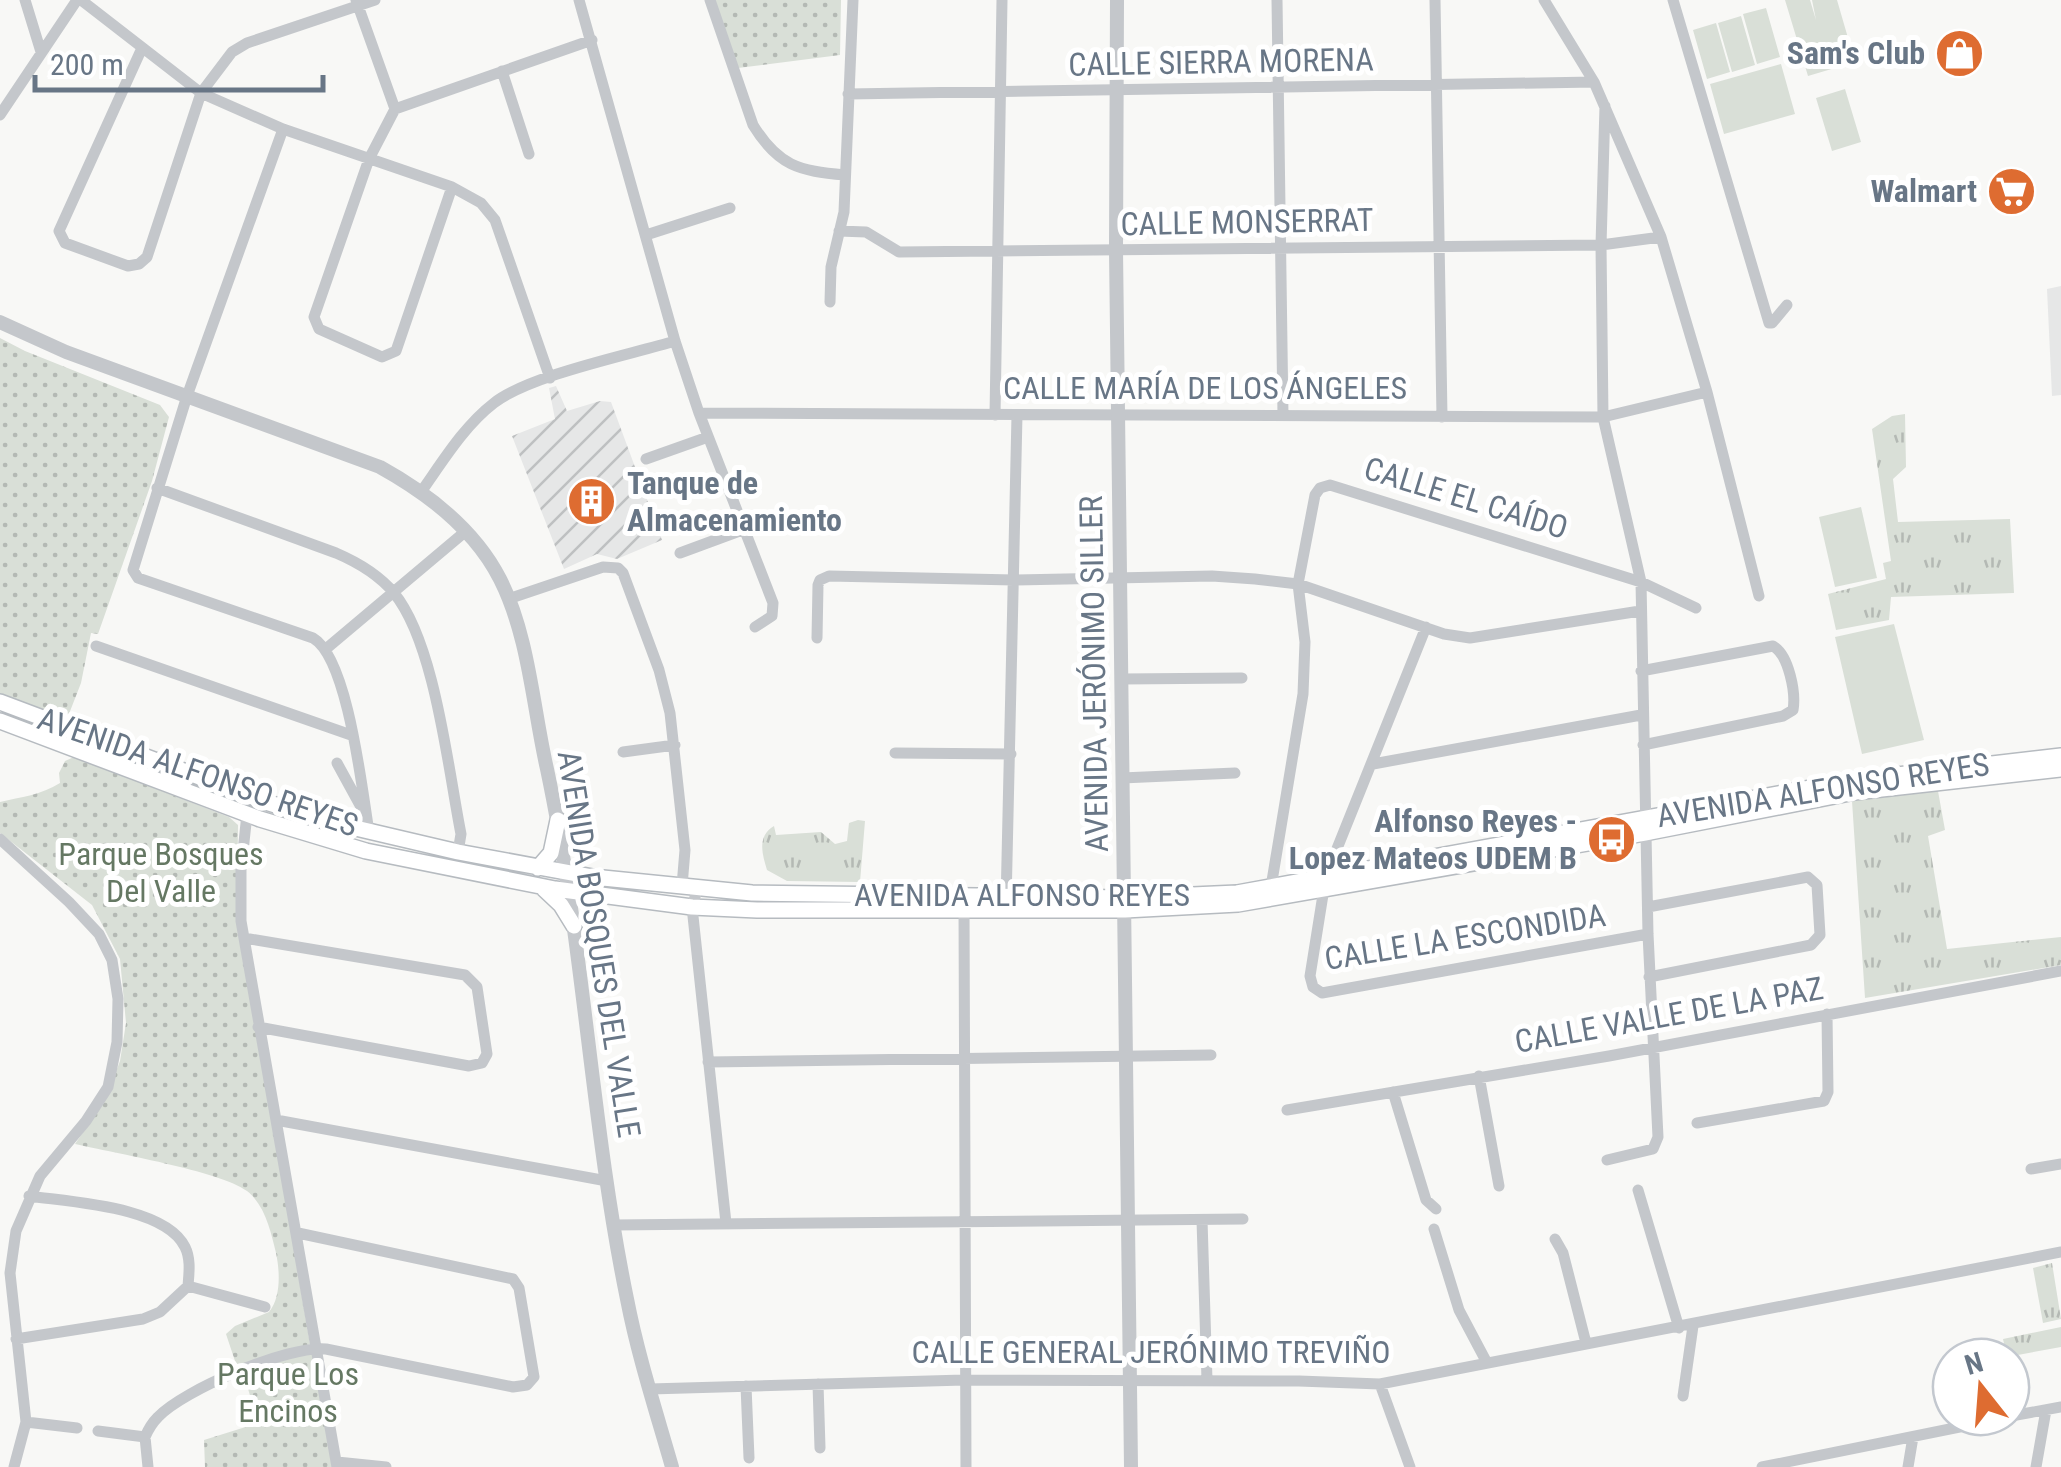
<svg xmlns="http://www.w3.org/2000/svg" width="2061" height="1467" viewBox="0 0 2061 1467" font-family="'Roboto Condensed',sans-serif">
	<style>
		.built { fill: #e6e7e7 }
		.industrial { fill: url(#industrial-furrows) }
		.grass { fill: url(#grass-tufts) }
		.park { fill: url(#park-dots) }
		.pitch { fill: #d9dfd7 }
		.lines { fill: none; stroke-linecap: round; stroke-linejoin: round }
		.secondary-casing { stroke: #b6bbc0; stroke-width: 18 }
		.minor { stroke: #c4c7cb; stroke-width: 11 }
		.tertiary { stroke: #c4c7cb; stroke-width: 14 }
		.secondary { stroke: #fff; stroke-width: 15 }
		.labels { text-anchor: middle; stroke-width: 10; stroke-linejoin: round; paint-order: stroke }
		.poi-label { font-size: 32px; font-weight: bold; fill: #687686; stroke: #fff; text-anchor: end }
		.street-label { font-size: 32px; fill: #687686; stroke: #fff }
		.park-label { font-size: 32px; fill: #657863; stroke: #fff }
	</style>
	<defs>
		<pattern id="industrial-furrows" width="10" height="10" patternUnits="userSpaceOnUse" patternTransform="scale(2.5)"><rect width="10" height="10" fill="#e6e7e7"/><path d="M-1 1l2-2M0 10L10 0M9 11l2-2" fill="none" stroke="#bec0c1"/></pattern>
		<pattern id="grass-tufts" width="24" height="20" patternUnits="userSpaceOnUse" patternTransform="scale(2.5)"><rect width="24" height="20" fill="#d9dfd7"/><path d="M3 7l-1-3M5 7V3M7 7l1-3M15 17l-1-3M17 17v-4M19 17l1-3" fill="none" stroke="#b4b9b4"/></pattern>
		<pattern id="park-dots" width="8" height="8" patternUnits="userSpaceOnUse" patternTransform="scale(2.5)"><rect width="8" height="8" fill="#d9dfd7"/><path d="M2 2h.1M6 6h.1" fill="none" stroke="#b4b9b4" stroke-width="1.8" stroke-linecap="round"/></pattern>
	</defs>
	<rect width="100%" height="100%" fill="#f8f8f6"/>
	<path class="built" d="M2061,286V395L2052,396L2047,289Z"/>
	<path class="industrial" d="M556,386L567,411L600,401L611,402L662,540L617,559L597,554L564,569L512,436L555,419L549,388Z"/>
	<path class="grass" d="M1905,414L1906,467L1893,479L1898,522L2010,519L2014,593L1891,597L1889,620L1836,630L1828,594L1886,579L1883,563L1891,561L1872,429L1892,416Z
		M1938,791L1945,830L1928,836L1947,949L2061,937V965L1865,998L1852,801Z
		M858,820L865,821L860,882L787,881L767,870C762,854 757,836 774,826L776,835L821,832L835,844L847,841L849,823Z
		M2052,1263L2061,1319L2043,1323L2033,1268Z
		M2061,1327V1347L2007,1357L2003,1339Z"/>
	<path class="park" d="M715,0H841L840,55L738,68Z
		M0,338L25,351L160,405L169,417L152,481L98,634L91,633L81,683L67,719L0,695Z
		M74,757L229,817L238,825L237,913L310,1344L241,1366L236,1364L226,1334L235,1326L269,1312C281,1297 280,1272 276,1253C271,1232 265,1205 247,1191C220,1171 113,1153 75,1144L105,1100L120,1061L126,1023L120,959L92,905L0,833V802C21,797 41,795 60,783L59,773L65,761Z
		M317,1348L341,1467H205L204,1440L258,1423L242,1368Z"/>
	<path class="pitch" d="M1785,0H1810L1816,20L1812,0H1837L1855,62L1808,76Z
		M1766,8L1780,57L1757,64L1743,14Z
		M1741,16L1755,65L1732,72L1718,23Z
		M1716,23L1730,72L1707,79L1693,30Z
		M1781,64L1795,114L1724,134L1710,84Z
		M1845,89L1861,142L1832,151L1816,98Z
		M1861,507L1877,578L1835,587L1819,517Z
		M1894,624L1924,740L1862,754L1835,637Z"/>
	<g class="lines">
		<defs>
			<path id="secondary" d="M0,702L266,802L330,822L458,852L593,877L752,893L1125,898L1237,893L1854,780L2061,756
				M0,721L260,819L366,851L555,889L692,907L757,910H1125L1238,904L1645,833L1855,792L2061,769
				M538,868L551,853L558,820
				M544,889L561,905L574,926"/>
		</defs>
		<use href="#secondary" class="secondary-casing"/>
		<path class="minor" d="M25,0L41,52
			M81,0L201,93L283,129L452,187L481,203L495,220L550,378
			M356,0L395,109
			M579,0L675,341L699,413L773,603L772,616L755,627
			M710,0L753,125C778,166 799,171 845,175
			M1277,0L1283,415
			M1435,0L1442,417
			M1544,0L1594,82L1661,237L1707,392L1759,596
			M1673,0L1769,323H1772L1787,305
			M142,48L59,231L65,243L128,266L139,264L147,257L201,93L232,52L247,43L375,0
			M502,71L529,154
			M848,94L1594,82
			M1605,106L1601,245L1603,417L1641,582L1648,934L1658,1137L1653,1149L1607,1160
			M395,109L369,159L314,317L319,329L382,357L396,351L452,187
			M395,109L592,40
			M0,115L77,0
			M283,129L187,396L133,570L138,578L313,638C348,658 362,790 369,832
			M839,231L866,232L899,252L1601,245L1661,237
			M646,235L730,208
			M830,302L831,267L844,212L853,0
			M699,413L1603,417L1707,392
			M995,415L1002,0
			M646,459L708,437
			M157,488L336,553C357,562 379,575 394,593C435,643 448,769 461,834L458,852
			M421,492C443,461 464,426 494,403C530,375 629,355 675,341
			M680,553L745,529
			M508,599L603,567L618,568L623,573L659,670L670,713L685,850L682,886
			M1426,627L1326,876L1310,976L1313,987L1322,993L1648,934
			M817,638L818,585L820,580L829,576L1014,580L1212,576L1255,579L1298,584L1444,634L1470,638L1640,611
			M96,646L351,735
			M327,648L466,531
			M1641,671L1773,646C1789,655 1796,693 1793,710L1783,716L1643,745
			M1122,679L1242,678
			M623,752L675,745
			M895,753L1011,754
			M337,763L360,805
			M1373,764L1641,715
			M1122,778L1235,773
			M247,814L241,870V921L337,1467
			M0,839L69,902L99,934L112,960L118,999L117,1042L108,1087L86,1121L40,1176L16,1231L10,1273L26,1422L14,1467
			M698,887L692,907L726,1223
			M1271,887L1303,694L1305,642L1298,584L1315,495L1320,488L1330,485L1641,582L1696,608
			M1006,904L1017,415
			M964,906L966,1467
			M1648,907L1808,877L1817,885L1820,935L1811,945L1649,977
			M244,938L465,975L477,987L487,1054L482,1063L469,1066L258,1027
			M708,1062L1211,1055
			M1479,1076L1499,1186
			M1393,1092L1426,1200L1436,1209
			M1287,1110L1609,1056L2061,971
			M276,1120L607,1181
			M1697,1123L1824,1101L1828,1092L1827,1014
			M2031,1169L2061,1164
			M1638,1190L1679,1328
			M1202,1220L1207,1380
			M614,1225L1243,1219
			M1434,1229L1459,1310L1486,1361
			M1555,1239L1563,1253L1586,1343
			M188,1286L265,1307
			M16,1339L143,1319L160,1312L188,1286C189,1273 191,1259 185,1247C165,1206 69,1202 29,1196
			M818,1384L820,1448
			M1380,1384L1410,1467
			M746,1386L749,1458
			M650,1389L964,1380L1299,1381L1380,1384L2061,1252
			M1683,1396L1693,1326
			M2011,1416L2061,1407
			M26,1422L77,1428
			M98,1431L145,1437
			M337,1462L386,1467
			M148,1467L145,1437C148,1430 152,1423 158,1417C183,1390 289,1345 326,1349L513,1387L527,1385L534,1377L519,1288L513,1279L298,1233
			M1762,1467L2009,1417
			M1908,1467L1913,1437
			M2036,1467L2046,1410"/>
		<path class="tertiary" d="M1117,0L1116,250L1131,1467
			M0,322L66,352L380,467C427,493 475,530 500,579C529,636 533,708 547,769C584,944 591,1124 627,1299C638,1356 656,1411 672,1467"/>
		<use href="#secondary" class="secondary"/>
	</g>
	<defs>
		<symbol id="shop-disc" viewBox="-11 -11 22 22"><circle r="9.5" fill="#de6c31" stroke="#fff"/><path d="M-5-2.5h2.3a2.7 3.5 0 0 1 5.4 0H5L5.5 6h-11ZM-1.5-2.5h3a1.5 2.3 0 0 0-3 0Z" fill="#fff"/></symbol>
		<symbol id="supermarket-disc" viewBox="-11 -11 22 22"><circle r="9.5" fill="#de6c31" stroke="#fff"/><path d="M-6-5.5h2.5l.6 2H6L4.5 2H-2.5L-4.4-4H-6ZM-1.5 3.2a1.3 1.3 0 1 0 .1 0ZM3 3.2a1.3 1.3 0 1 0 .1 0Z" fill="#fff"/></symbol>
		<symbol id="building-disc" viewBox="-11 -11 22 22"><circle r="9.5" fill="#de6c31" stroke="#fff"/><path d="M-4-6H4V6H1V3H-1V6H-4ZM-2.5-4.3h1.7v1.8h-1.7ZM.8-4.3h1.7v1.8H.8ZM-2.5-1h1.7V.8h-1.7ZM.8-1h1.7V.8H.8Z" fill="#fff"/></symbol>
		<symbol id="bus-disc" viewBox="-11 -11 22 22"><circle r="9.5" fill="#de6c31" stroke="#fff"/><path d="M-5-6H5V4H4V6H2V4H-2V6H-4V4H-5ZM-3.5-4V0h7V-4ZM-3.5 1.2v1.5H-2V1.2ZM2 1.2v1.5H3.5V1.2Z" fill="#fff"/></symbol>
	</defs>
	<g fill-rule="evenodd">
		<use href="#shop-disc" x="1932" y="26" width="55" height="55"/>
		<use href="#supermarket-disc" x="1984" y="164" width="55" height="55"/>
		<use href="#building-disc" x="564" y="474" width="55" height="55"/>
		<use href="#bus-disc" x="1584" y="812" width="55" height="55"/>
	</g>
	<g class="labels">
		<g class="poi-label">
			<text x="1925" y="64">Sam's Club</text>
			<text x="1977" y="202">Walmart</text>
			<text x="627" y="494" text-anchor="start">Tanque de<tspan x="627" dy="37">Almacenamiento</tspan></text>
			<text x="1577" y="832">Alfonso Reyes -<tspan x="1577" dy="37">Lopez Mateos UDEM B</tspan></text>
		</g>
		<g class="street-label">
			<text transform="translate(1221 62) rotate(-1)" y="11">CALLE SIERRA MORENA</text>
			<text transform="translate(1247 222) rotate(-1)" y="11">CALLE MONSERRAT</text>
			<text x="1205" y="399">CALLE MARÍA DE LOS ÁNGELES</text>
			<text transform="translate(1466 498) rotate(17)" y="11">CALLE EL CAÍDO</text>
			<text transform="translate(1094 674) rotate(-91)" y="11">AVENIDA JERÓNIMO SILLER</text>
			<text transform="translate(198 772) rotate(19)" y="11">AVENIDA ALFONSO REYES</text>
			<text transform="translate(1823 790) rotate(-9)" y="11">AVENIDA ALFONSO REYES</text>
			<text x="1022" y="906">AVENIDA ALFONSO REYES</text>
			<text transform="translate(1465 937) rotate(-9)" y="11">CALLE LA ESCONDIDA</text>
			<text transform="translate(599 944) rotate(81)" y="11">AVENIDA BOSQUES DEL VALLE</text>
			<text transform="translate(1669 1015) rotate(-10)" y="11">CALLE VALLE DE LA PAZ</text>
			<text x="1151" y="1363">CALLE GENERAL JERÓNIMO TREVIÑO</text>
		</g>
		<g class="park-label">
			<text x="161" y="865">Parque Bosques<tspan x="161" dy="37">Del Valle</tspan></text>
			<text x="288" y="1385">Parque Los<tspan x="288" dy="37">Encinos</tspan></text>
		</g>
	</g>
	<g transform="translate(1981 1387) rotate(343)"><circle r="48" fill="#ffffff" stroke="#c3c8cf" stroke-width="2.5"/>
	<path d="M0-8L18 38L0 25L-18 38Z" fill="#de6c31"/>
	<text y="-15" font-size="28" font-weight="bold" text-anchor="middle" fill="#687686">N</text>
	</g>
	<path d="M35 75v15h288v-15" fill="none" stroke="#687686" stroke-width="5"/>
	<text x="50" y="75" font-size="30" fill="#687686" stroke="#ffffff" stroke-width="8" paint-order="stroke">200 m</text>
</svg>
